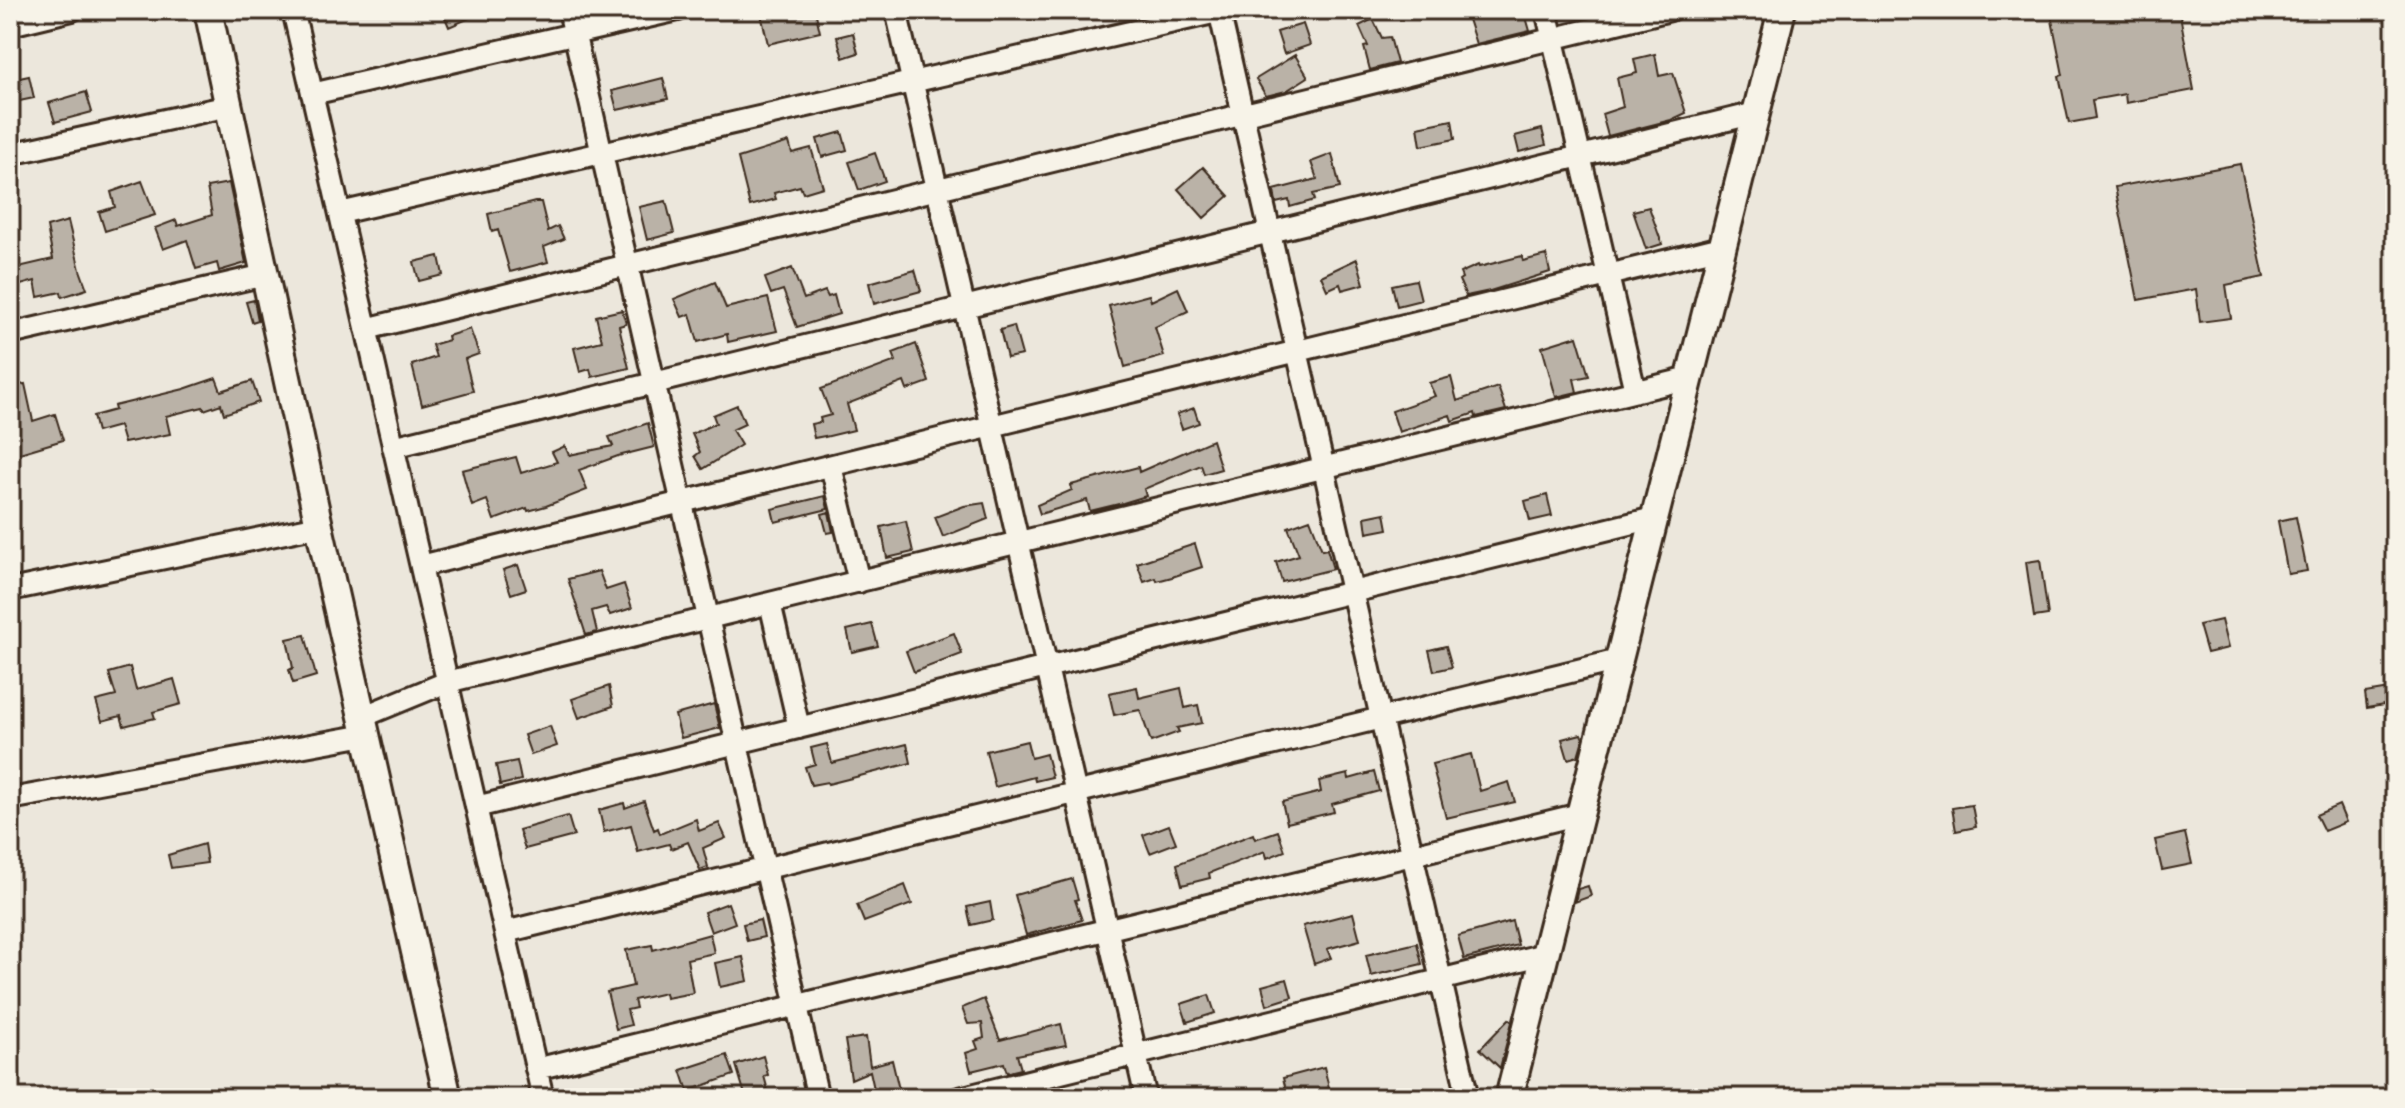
<svg xmlns="http://www.w3.org/2000/svg" width="2405" height="1108" viewBox="0 0 2405 1108" font-family="Kalam,sans-serif">
	<style>
		.building { fill: #bab2a7; stroke: #3b2a1e; stroke-width: 2 }
		.lines { fill: none; stroke-linecap: round; stroke-linejoin: round }
		.street-casing { stroke: #3b2a1e; stroke-width: 26 }
		.secondary-casing { stroke: #3b2a1e; stroke-width: 32 }
		.street { stroke: #f7f3e8; stroke-width: 20 }
		.secondary { stroke: #f7f3e8; stroke-width: 26 }
	</style>
	<rect width="100%" height="100%" fill="#ece7dc"/>
	<filter id="ink" filterUnits="userSpaceOnUse"><feTurbulence type="fractalNoise" baseFrequency=".0125" numOctaves="2"/><feDisplacementMap in="SourceGraphic" scale="16" xChannelSelector="R" yChannelSelector="G"/><feConvolveMatrix kernelMatrix="1 2 1 2 8 2 1 2 1" color-interpolation-filters="sRGB"/></filter>
	<g filter="url(#ink)">
		<path class="building" d="M442,10H488L449,27Z
			M760,10H815L820,32L768,44Z
			M1465,10H1495L1496,14L1508,10H1524L1530,31L1476,44Z
			M2050,10H2179L2194,90L2126,103L2125,94L2092,100L2095,118L2069,123L2059,76L2063,75Z
			M1373,19L1382,38L1390,37L1397,63L1370,70L1364,47L1368,46L1359,26Z
			M1303,24L1310,45L1284,54L1277,32Z
			M853,33L858,53L843,58L837,37Z
			M1655,54L1659,76L1673,73L1686,113L1671,120L1608,136L1602,114L1623,107L1617,78L1637,73L1634,59Z
			M1295,55L1308,77L1286,91L1266,96L1256,79Z
			M29,76L34,98L10,103V80Z
			M663,78L668,99L617,110L612,91Z
			M86,92L92,112L55,122L49,103Z
			M1452,120L1455,139L1421,146L1418,127Z
			M1542,129L1546,145L1519,152L1515,136Z
			M842,132L847,150L822,157L817,139Z
			M789,142L792,153L811,148L823,187L803,193L800,186L774,193L776,199L750,206L738,158Z
			M875,153L885,181L859,190L849,162Z
			M1332,154L1340,188L1313,194L1315,200L1290,207L1289,200L1276,203L1274,190L1317,179L1311,162Z
			M2240,164L2264,277L2226,285L2231,318L2200,322L2196,289L2138,300L2115,187Z
			M1203,167L1229,196L1204,218L1178,189Z
			M142,181L155,215L105,231L99,212L115,207L111,192Z
			M229,183L246,263L219,271L217,263L196,269L187,240L163,249L155,228L176,220L178,226L212,215L207,187Z
			M666,201L674,233L647,240L639,207Z
			M535,202H541L548,231L558,226L564,239L544,247L548,262L510,272L498,230L492,232L488,214Z
			M1649,207L1662,244L1646,249L1633,211Z
			M68,221L80,270L87,289L62,297L61,292L38,297L35,281L10,288V269L53,259L47,227Z
			M1546,255L1550,272L1490,291L1466,296L1459,280L1462,278L1460,273L1478,265L1479,267L1522,256L1523,261Z
			M439,256L443,275L419,281L414,262Z
			M1357,259L1364,284L1342,290L1340,284L1327,290L1321,276Z
			M792,268L804,299L825,291L828,297L834,295L839,314L797,327L783,290L771,294L765,278Z
			M915,270L921,291L874,304L869,283Z
			M1416,280L1421,300L1397,306L1392,285Z
			M715,282L726,308L768,298L777,331L728,342L727,334L698,342L690,314L682,317L674,299Z
			M1178,288L1188,311L1155,327L1164,356L1125,367L1109,306L1149,295L1151,301Z
			M254,300L258,320L252,322L246,302Z
			M622,310L626,324L619,326L629,368L592,377L590,369L580,372L574,348L602,341L596,316Z
			M1014,326L1022,355L1007,358L1000,330Z
			M470,329L479,354L465,359L473,391L422,405L412,365L436,357L432,345L449,340L448,336Z
			M1577,336L1589,376L1574,379L1577,392L1556,397L1542,347Z
			M916,344L929,382L907,390L904,382L847,404L854,430L825,437V436L814,438L811,424L821,422L820,418L831,415L821,389L896,361L893,353Z
			M1451,377L1457,401L1498,387L1506,410L1476,417L1475,413L1452,421L1450,415L1399,432L1392,411L1435,396L1429,383Z
			M216,378L221,391L252,381L259,402L224,414L221,404L204,410L203,407L166,416L170,434L124,443L119,426L97,432L93,416L115,410L114,406L184,389Z
			M25,384L33,421L55,414L63,440L13,455L10,444V387Z
			M737,405L745,424L732,430L741,445L703,469L695,456L700,452L692,434L716,423L713,415Z
			M1194,408L1199,423L1182,429L1177,414Z
			M648,423L654,447L618,456L579,470L587,490L546,506L528,511L527,508L494,520L487,500L472,506L462,470L516,457L521,473L557,462L552,452L565,446L569,455L613,446L609,437Z
			M1212,440L1221,469L1204,474L1201,465L1144,489L1146,496L1123,503L1090,511L1087,500L1040,514L1037,505L1072,490L1071,485L1138,467L1139,472Z
			M1547,495L1552,516L1530,521L1525,501Z
			M825,496L828,509L775,522L772,509Z
			M984,503L988,519L943,537L935,517L964,506Z
			M829,512L833,532L827,533L822,514Z
			M1385,513L1388,529L1367,533L1365,517Z
			M2296,517L2307,571L2288,574L2278,521Z
			M1310,519L1322,550L1327,549L1333,569L1282,582L1276,562L1299,555L1288,527Z
			M906,521L913,552L887,558L881,527Z
			M1195,544L1202,567L1172,577L1157,581L1156,578L1144,582L1137,563Z
			M2040,560L2048,615L2034,617L2026,562Z
			M518,565L526,589L511,594L503,570Z
			M599,571L606,590L624,584L632,608L610,615L606,607L592,611L597,632L586,635L568,579Z
			M2221,620L2228,648L2207,653L2199,625Z
			M872,624L878,646L852,652L847,630Z
			M954,633L962,654L914,672L906,651Z
			M305,635L316,676L293,683L289,670L293,668L287,639Z
			M1446,646L1452,667L1434,671L1429,650Z
			M130,667L136,690L174,679L181,704L153,712L155,718L124,726L121,716L102,721L96,701L116,696L109,673Z
			M609,686L613,706L579,718L572,699Z
			M1137,687L1139,698L1181,688L1185,708L1198,705L1202,723L1177,728L1179,732L1151,742L1140,710L1114,715L1109,693Z
			M2395,688V703L2367,708L2365,693Z
			M714,704L720,728L681,738L675,715Z
			M550,726L557,746L531,755L524,735Z
			M1581,734L1583,739L1578,756L1568,759L1562,739Z
			M1027,741L1031,758L1046,754L1052,777L1035,781L1034,777L995,787L986,751Z
			M827,744L832,763L907,744L911,763L828,784L827,782L811,785L805,767L815,764L811,748Z
			M1471,754L1480,791L1509,782L1515,802L1446,818L1432,764Z
			M517,761L521,780L500,785L496,765Z
			M1374,772L1379,791L1332,804L1334,812L1287,823L1282,802L1321,792L1319,781L1348,774L1349,779Z
			M644,801L654,830L658,828L660,834L696,819L699,831L719,823L726,838L703,848L708,867L700,870L688,842L671,849L669,844L638,852L631,825L604,832L599,810L624,803L625,808Z
			M1972,805L1976,827L1956,831L1952,808Z
			M2339,805L2346,822L2324,831L2316,815Z
			M568,816L574,836L525,849L519,830Z
			M1169,825L1176,843L1150,853L1143,835Z
			M1278,831L1285,851L1267,858L1265,851L1209,873L1210,878L1182,885L1177,864L1253,834L1255,839Z
			M2185,833L2192,864L2162,870L2155,840Z
			M204,844L207,863L171,868L168,855Z
			M1072,879L1078,899L1075,900L1082,920L1026,935L1015,895Z
			M905,885L912,904L864,922L857,905Z
			M1588,886L1591,896L1575,902L1578,889Z
			M990,902L993,920L971,925L967,907Z
			M728,903L735,923L711,932L704,912Z
			M1353,913L1360,940L1327,949L1331,958L1314,964L1303,926Z
			M760,920L764,937L747,941L743,924Z
			M1512,921L1518,945L1464,959L1458,936Z
			M710,934L714,953L687,959L693,993L666,998L665,993L634,1000L636,1008L627,1010L631,1025L616,1029L607,992L633,986L626,950L652,945L653,950Z
			M1417,943L1422,964L1371,976L1366,955Z
			M743,957L748,981L720,987L715,963Z
			M1287,979L1292,997L1267,1005L1262,986Z
			M1209,995L1215,1013L1187,1022L1181,1004Z
			M984,999L1000,1040L1061,1024L1066,1045L1017,1055L1021,1069L1013,1071L1007,1073L1004,1063L971,1071L966,1053L978,1049L975,1041L984,1038L982,1023L968,1024L962,1008Z
			M1509,1019L1512,1022L1500,1068L1480,1049Z
			M866,1037L870,1066L892,1060L901,1098H876L870,1071L851,1079L845,1040Z
			M727,1055L734,1075L688,1091L681,1070Z
			M763,1056L768,1075L764,1076L770,1098H746L736,1065Z
			M1324,1067L1329,1088L1288,1098L1283,1078Z"/>
		<g class="lines">
			<defs>
				<path id="street" d="M293,10L543,1098
					M569,10L818,1098
					M896,10L1146,1098
					M1219,10L1468,1098
					M1546,10L1635,391
					M10,25L72,10
					M312,94L678,10
					M10,154L229,106
					M340,213L1226,10
					M366,329L1670,10
					M10,334L265,275
					M393,447L1756,113
					M831,466L859,582
					M421,566L1722,247
					M10,590L319,526
					M770,603L799,728
					M362,717L447,682L1690,378
					M10,799L366,735
					M476,807L1654,518
					M505,932L1619,660
					M536,1069L1580,814
					M959,1098L1545,954"/>
				<path id="secondary" d="M208,10L319,526L448,1098
					M1509,1098L1782,10"/>
			</defs>
			<use href="#street" class="street-casing"/>
			<use href="#secondary" class="secondary-casing"/>
			<use href="#street" class="street"/>
			<use href="#secondary" class="secondary"/>
		</g>
	</g>
	<rect width="2405" height="1108" fill="none" stroke="#f7f3e8" stroke-width="40"/>
	<rect x="20" y="20" width="2365" height="1068" fill="none" stroke="#3b2a1e" stroke-width="3" filter="url(#ink)"/>
</svg>
